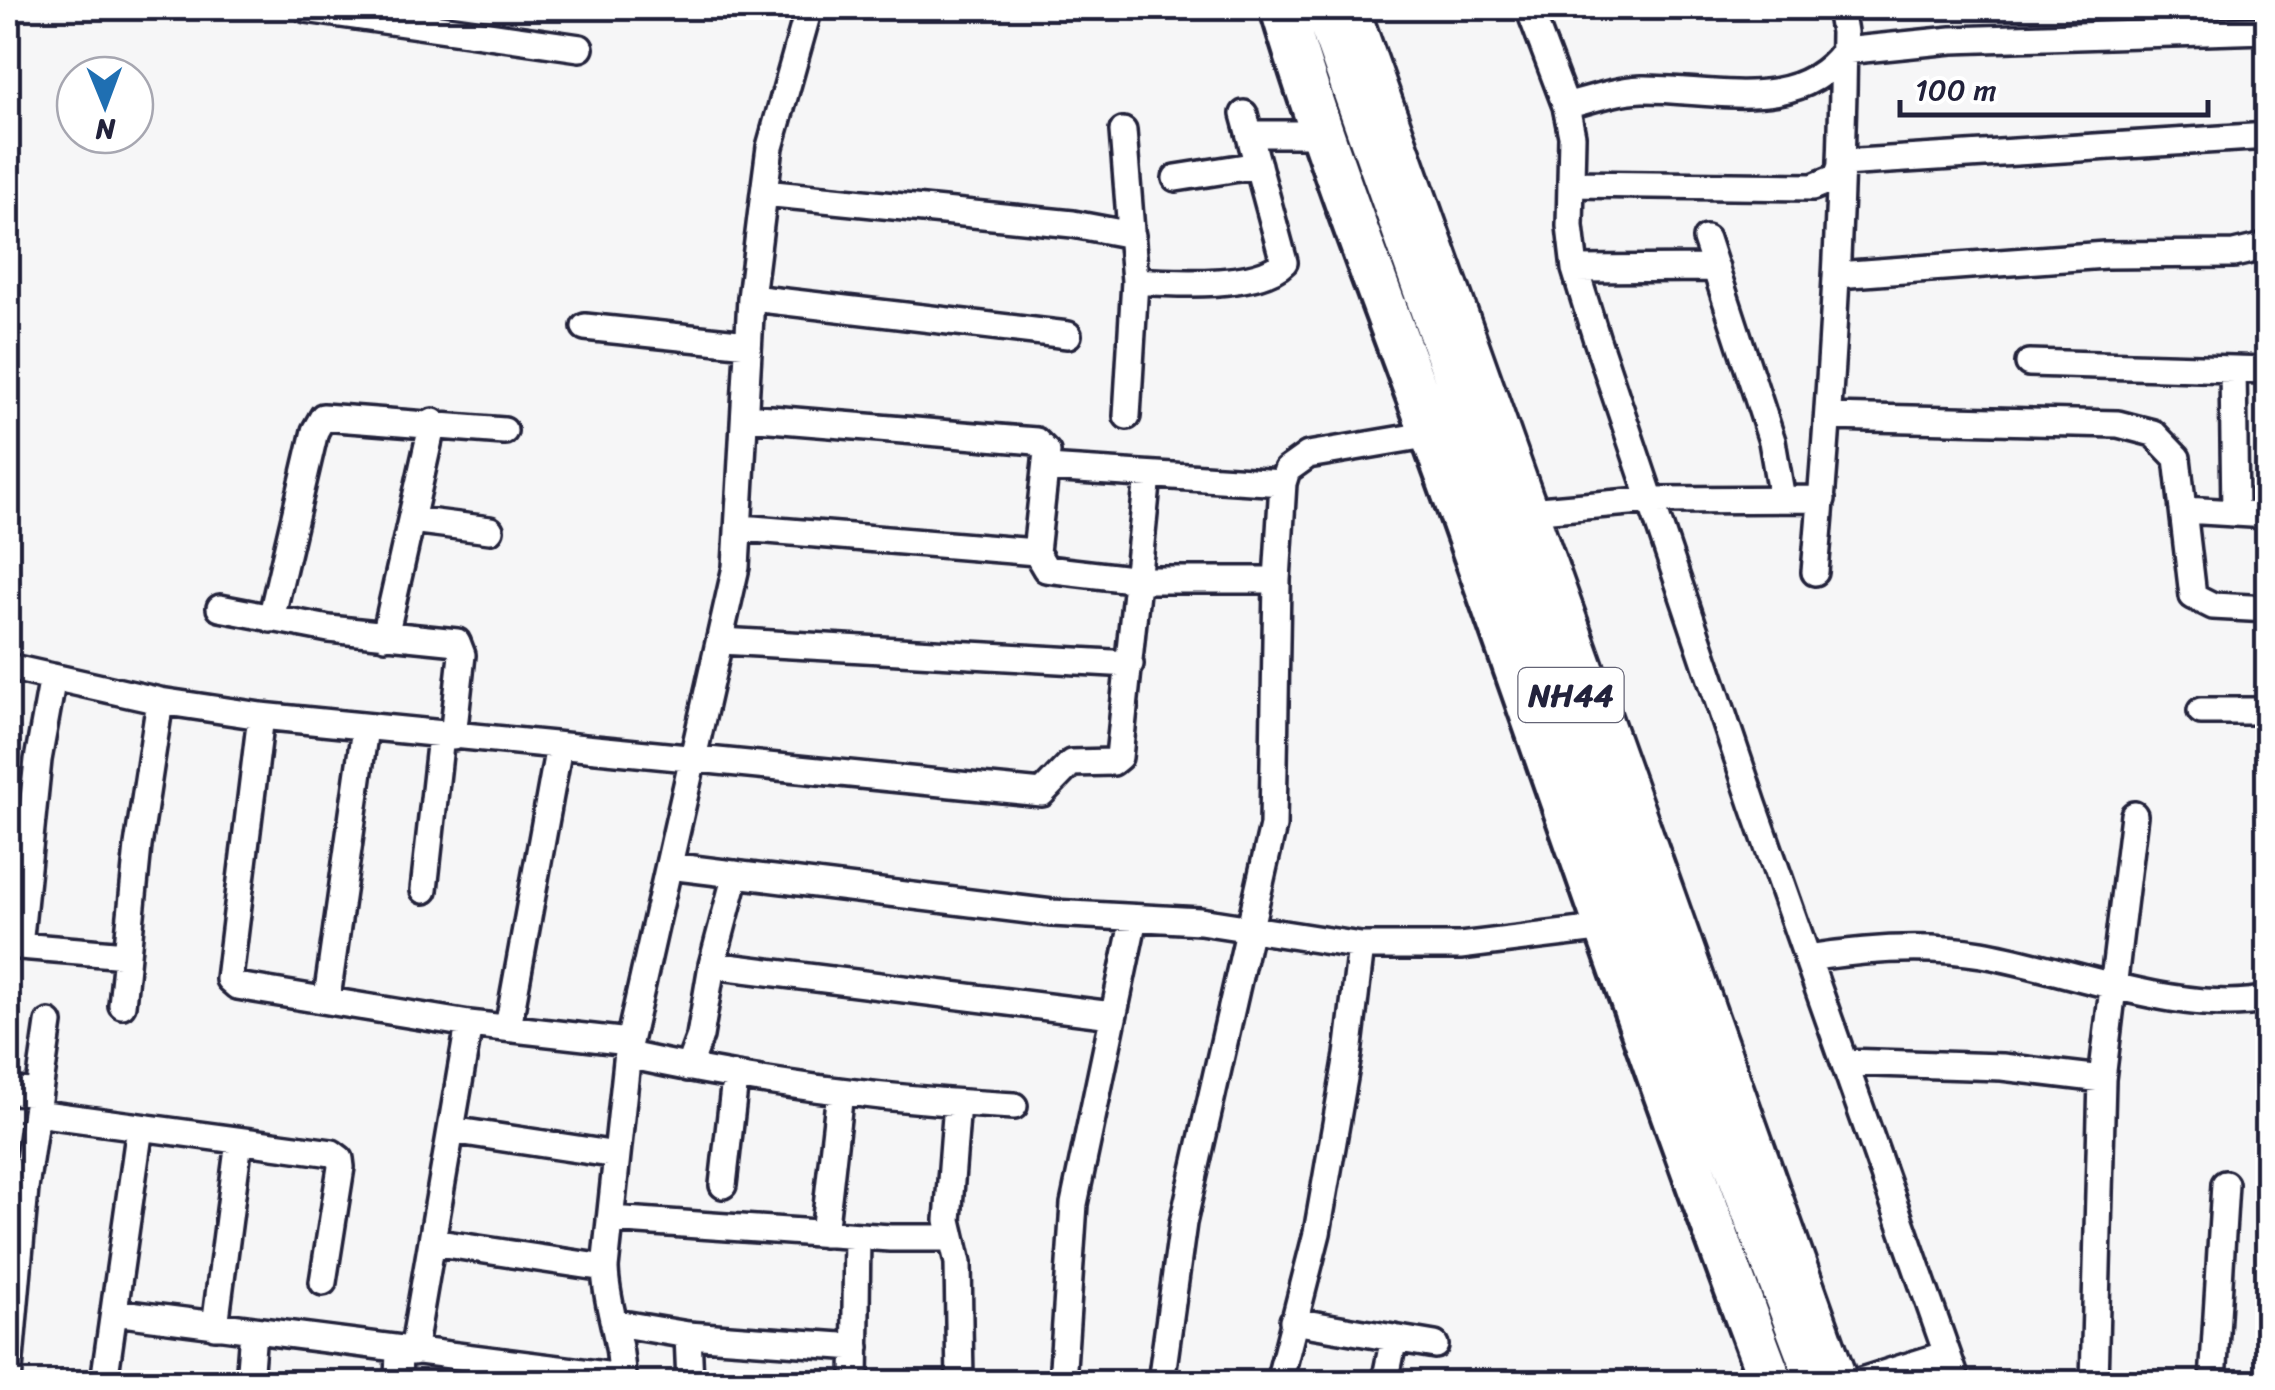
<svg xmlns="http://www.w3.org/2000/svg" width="2275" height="1390" viewBox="0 0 2275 1390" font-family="Sriracha,sans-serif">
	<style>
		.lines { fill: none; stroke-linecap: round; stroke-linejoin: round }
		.street-casing { stroke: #22223b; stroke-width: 32 }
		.highway-casing { stroke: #22223b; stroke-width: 50 }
		.street { stroke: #fff; stroke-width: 25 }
		.highway { stroke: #fff; stroke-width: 42 }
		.labels { text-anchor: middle; stroke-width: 10; stroke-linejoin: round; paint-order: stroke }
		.shield { fill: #fff; stroke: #646476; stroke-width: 2.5 }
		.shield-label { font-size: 32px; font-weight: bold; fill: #22223b }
	</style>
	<rect width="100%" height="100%" fill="#f6f6f7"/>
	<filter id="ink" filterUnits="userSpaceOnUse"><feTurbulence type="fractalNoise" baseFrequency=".01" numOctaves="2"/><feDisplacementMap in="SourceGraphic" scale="20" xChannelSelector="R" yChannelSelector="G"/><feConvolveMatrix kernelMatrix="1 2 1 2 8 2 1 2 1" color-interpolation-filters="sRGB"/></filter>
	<g filter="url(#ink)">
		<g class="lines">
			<defs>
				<path id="street" d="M1356,8L1845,1382
					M1529,8L1566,106L1572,136L1570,226L1575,269L1597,340L1753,804L1957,1382
					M306,9L580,48
					M1566,106C1591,99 1617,90 1642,89C1711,88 1797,116 1844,51L1952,40L2268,30
					M1123,131L1135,281L1127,416
					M1250,134H1323
					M1176,178L1258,165
					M1571,184L1813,187L1837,177L1842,163L2268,136
					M764,193L1073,224L1132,235
					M1706,239L1772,441L1782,499
					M1575,269L1716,268
					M1837,275L2105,255L2234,254L2268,246
					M1135,281C1170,283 1258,289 1284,262L1244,114
					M751,298L1068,335
					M585,327L748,344
					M2029,363L2268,370
					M2233,369L2235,513
					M746,417L1036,441L1047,452L1036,552L1046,569L1140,580H1277
					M1829,417L2118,424L2153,433L2177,458L2193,596L2213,606L2268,609
					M1047,468L1283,483
					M2185,510L2268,515
					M1517,512L1652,500L1822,499
					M411,520L490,530
					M741,528L1036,552
					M1815,572C1831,392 1842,213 1844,32L1840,8
					M220,608L329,629L457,642L462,655L453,737
					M271,619L315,431L323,417L504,431
					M385,636L433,422
					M721,641L1130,664
					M8,667L160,701L261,716L1042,793L1071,763L1113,762L1119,757L1148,475
					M2201,711H2268
					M261,716L229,979L237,986L469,1024L629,1042
					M669,866L1052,913L1200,921L1361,946H1460L1606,928
					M424,890L441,736
					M8,945L126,955
					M19,946L38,760L53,677
					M1807,958C1864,949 1925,944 1982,954C2067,969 2184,1017 2268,999
					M712,965L1112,1015
					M327,998L365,728
					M122,1005L138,846L160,701
					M508,1028L559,746
					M628,1055C756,1083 883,1100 1014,1106
					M1844,1062L2002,1067L2102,1079
					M688,1068L700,1036L712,965L736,874
					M8,1091L39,1092
					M957,1103L948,1220L958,1263L960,1382
					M36,1113L332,1153L340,1159L341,1167L323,1282
					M451,1130L617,1155
					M723,1185L735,1079
					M610,1219L890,1238H950
					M824,1234L840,1092
					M432,1242L605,1268
					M114,1312L622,1377
					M1293,1321L1435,1345
					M616,1323L688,1335L856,1347
					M215,1326L239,1141
					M688,1335L690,1382
					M413,1352L469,1024
					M8,1382L25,1188L49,1023
					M104,1382L140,1127
					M249,1382L253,1331
					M398,1382L399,1350
					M622,1382C623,1342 606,1308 605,1268L629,1042L736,567L751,298L764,193L770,147L809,8
					M855,1382L857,1236
					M1062,1382L1074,1204L1134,918
					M1161,1382L1183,1223L1273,826L1277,580L1283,483L1287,470L1308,455L1432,434
					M1279,1382L1317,1233L1348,1055L1361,946
					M1385,1382L1394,1338
					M1858,1382L1947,1354
					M2094,1382L2102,1079L2134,815
					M2213,1382L2225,1184"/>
				<path id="highway" d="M1282,8C1333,179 1401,345 1461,514C1564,804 1663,1095 1771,1382
					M1325,8L1714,1107L1818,1382"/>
			</defs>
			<use href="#street" class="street-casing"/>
			<use href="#highway" class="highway-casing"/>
			<use href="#street" class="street"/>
			<use href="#highway" class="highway"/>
		</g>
	</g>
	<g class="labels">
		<rect class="shield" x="1518.5" y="668" width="105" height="54" rx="8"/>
		<g class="shield-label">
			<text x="1571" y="706">NH44</text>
		</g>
	</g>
	<rect width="2275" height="1390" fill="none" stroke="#fff" stroke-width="40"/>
	<rect x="20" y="20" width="2235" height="1350" fill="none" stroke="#22223b" stroke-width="4" filter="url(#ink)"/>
	<g transform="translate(105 105) rotate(179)"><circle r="48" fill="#ffffff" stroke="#a7a7b1" stroke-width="2.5"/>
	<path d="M0-8L18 38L0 25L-18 38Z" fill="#1f6fb2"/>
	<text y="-15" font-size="28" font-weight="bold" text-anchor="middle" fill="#22223b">N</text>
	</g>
	<path d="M1900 100v15h308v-15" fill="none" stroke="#22223b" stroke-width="5"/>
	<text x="1915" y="100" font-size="30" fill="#22223b" stroke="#ffffff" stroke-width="8" paint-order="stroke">100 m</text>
</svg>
